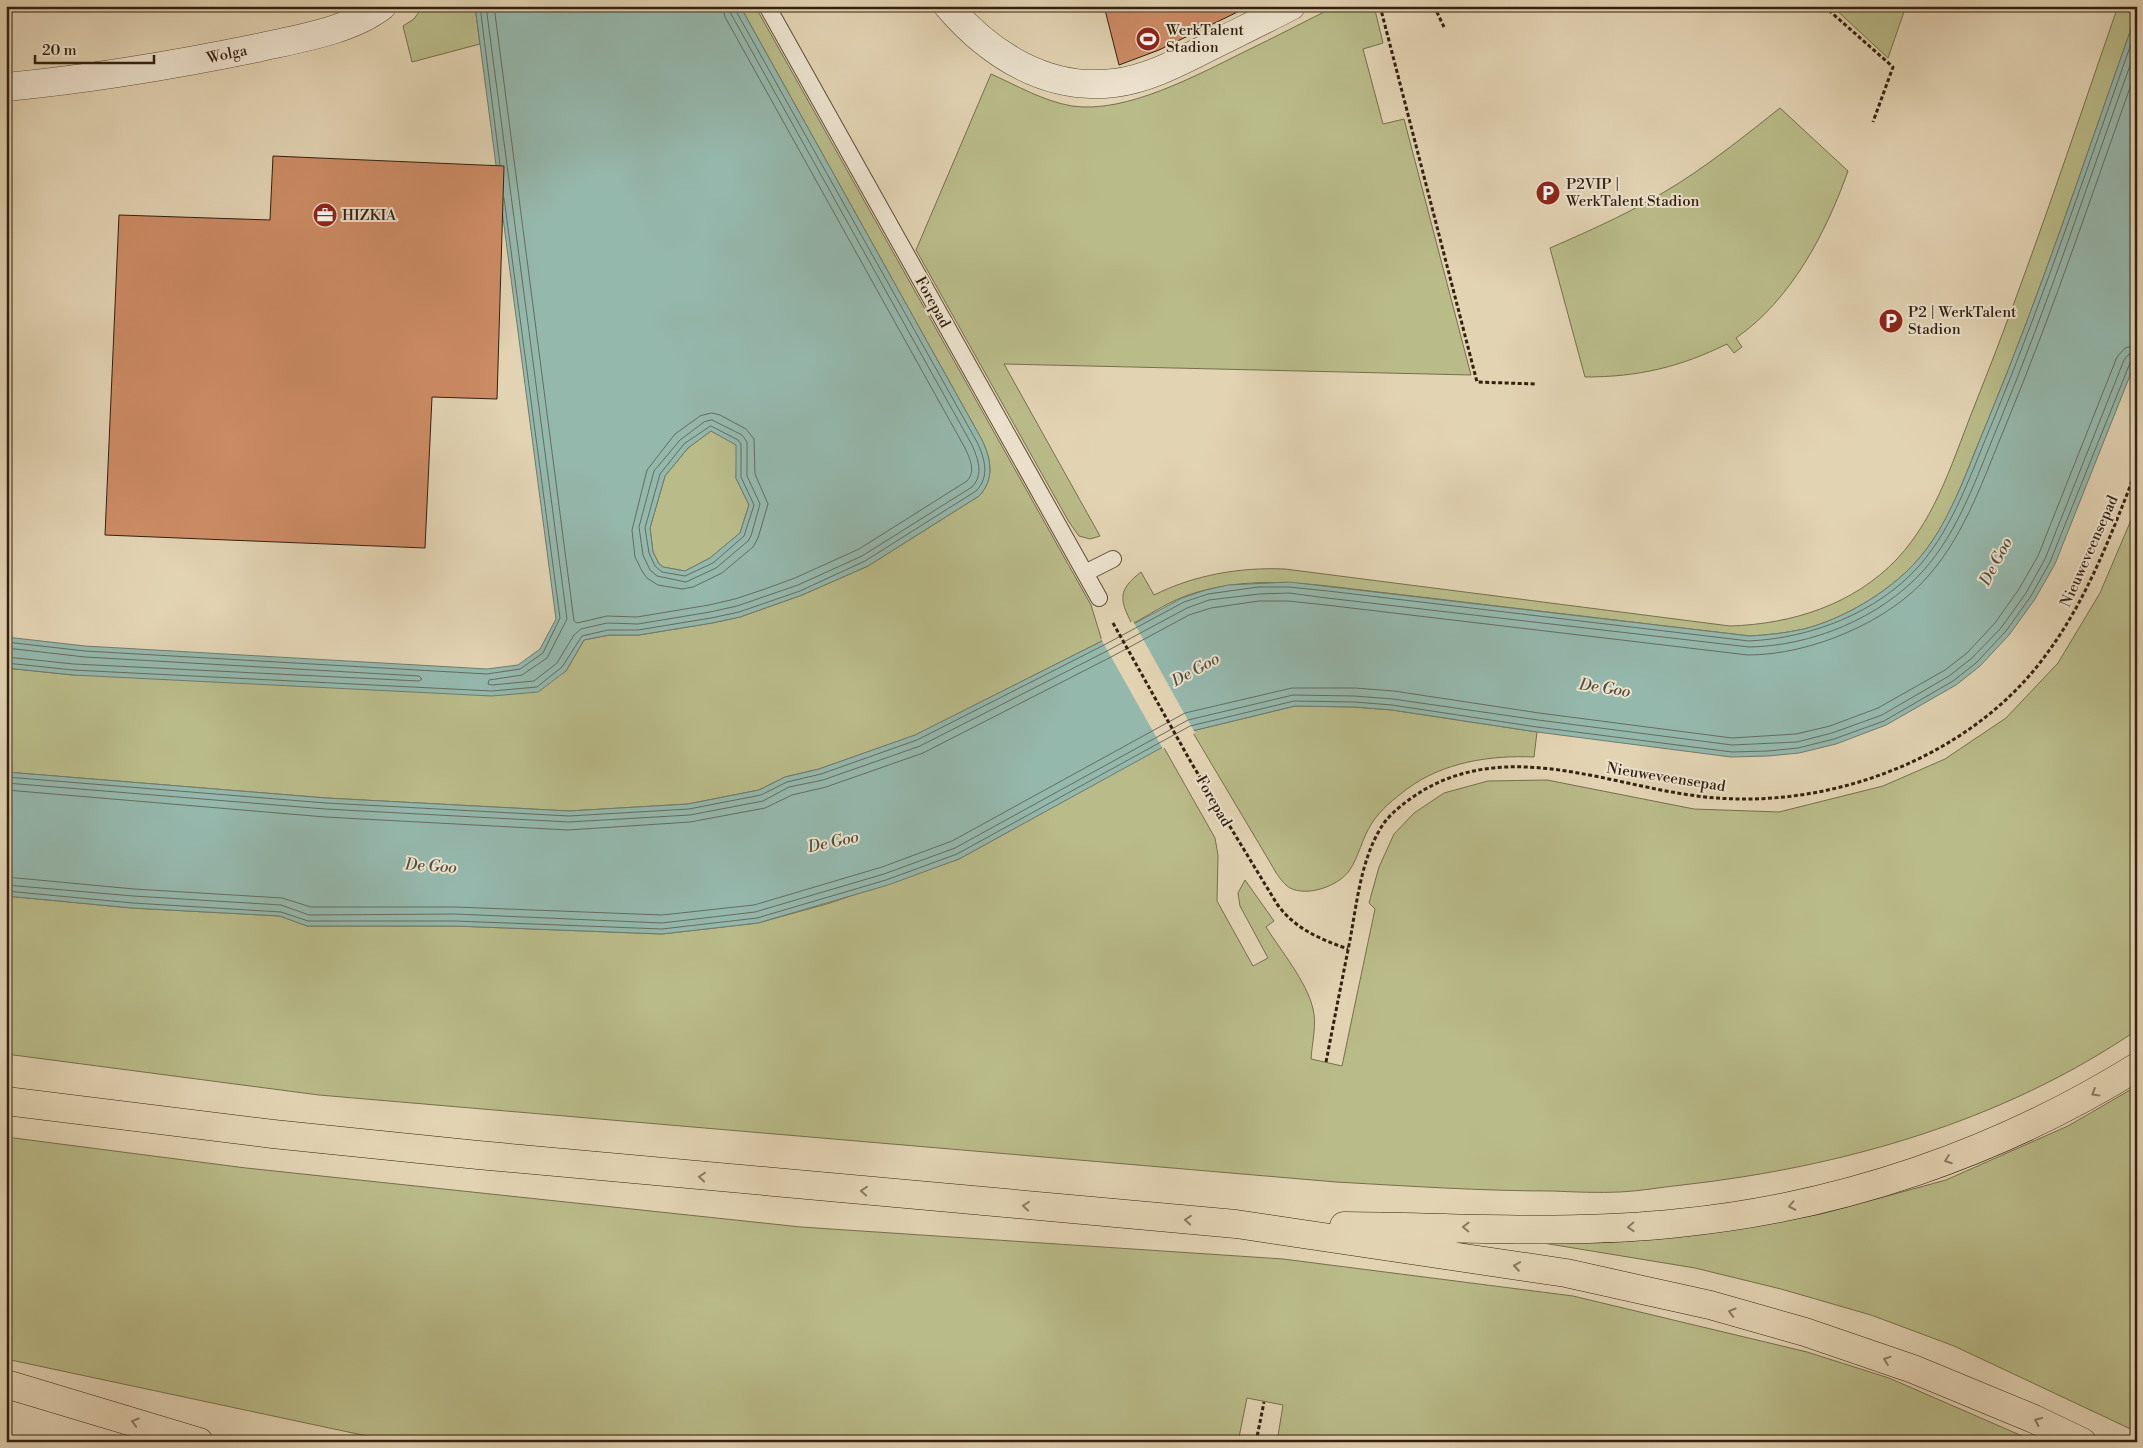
<svg xmlns="http://www.w3.org/2000/svg" width="2143" height="1448" viewBox="0 0 2143 1448" font-family="'Libre Bodoni',serif">
	<style>
		.green { fill: #b9bb89; stroke: #766e4c }
		.water { fill: #95b8ad; stroke: #6e7b6e; fill-rule: evenodd }
		.pier { fill: #e2d3b3 }
		.lines { fill: none; stroke-linecap: round; stroke-linejoin: round }
		.shore { stroke: #646c5e; stroke-width: 1 }
		.building { fill: #cd8c66; stroke: #33200f }
		.lane-casing { stroke: #5f4d38; stroke-width: 18 }
		.street-casing { stroke: #5f4d38; stroke-width: 29 }
		.highway-casing { stroke: #33200f; stroke-width: 29 }
		.path { stroke: #33200f; stroke-width: 3; stroke-dasharray: 4 2.5; stroke-linecap: butt }
		.lane { stroke: #ece2ce; stroke-width: 16 }
		.street { stroke: #ece2ce; stroke-width: 28 }
		.highway { stroke: #e2d3b3; stroke-width: 28 }
		.oneway { stroke: #8a7a61 }
		.labels { text-anchor: middle; stroke-width: 4; stroke-linejoin: round; paint-order: stroke }
		.poi-label { font-size: 15px; fill: #33200f; stroke: #ece2ce; text-anchor: start }
		.street-label { font-size: 15px; fill: #33200f; stroke: #ece2ce }
		.water-label { font-size: 16px; font-style: italic; fill: #504e3e; stroke: #ece2ce }
	</style>
	<rect width="100%" height="100%" fill="#e2d3b3"/>
	<filter id="stains"><feTurbulence type="fractalNoise" baseFrequency=".004" numOctaves="4"/><feColorMatrix values="0 0 0 0 .2 0 0 0 0 .09 0 0 0 0 .02 0 0 0 .5 -.17"/></filter>
	<radialGradient id="worn" r=".72"><stop offset=".6" stop-color="#630" stop-opacity="0"/><stop offset="1" stop-color="#630" stop-opacity=".3"/></radialGradient>
	<path class="green" d="M423,6H475L480,44L412,62L403,26L414,19Z
		M740,6H755L1091,605L1102,641L916,735L819,769L785,777L759,790L688,804L569,811L326,798L6,772V668L73,675L566,671L584,640L609,635H639L712,623L740,617L802,595L868,566L979,496C995,479 991,459 982,440Z
		M1336,6H1374L1383,43L1363,49L1383,124L1404,119L1471,375L1004,364L1100,536L1090,539L1079,536L1069,522L916,250L991,74C1018,86 1043,101 1072,106C1126,114 1197,75 1244,52C1275,37 1306,21 1336,6Z
		M1832,6H1906L1888,58Z
		M2118,6H2137V12C2088,150 2042,290 1986,425C1966,471 1950,526 1914,564C1887,593 1843,619 1804,629C1786,633 1768,635 1750,636L1328,586C1279,581 1230,579 1183,597C1165,604 1149,615 1132,624C1119,599 1118,590 1141,572L1154,595C1194,575 1240,567 1285,569L1730,626C1792,624 1853,605 1897,559C1938,515 1954,456 1976,402C2028,272 2072,139 2118,6Z
		M1780,108L1848,171C1826,233 1791,300 1736,338L1742,347L1734,353L1727,344C1680,367 1639,377 1585,377L1550,248C1594,229 1638,209 1679,183C1715,160 1747,134 1780,108Z
		M711,431L737,445L736,478L749,505L740,533L710,558L685,571L663,567L659,564L653,552L650,528L665,476L688,448Z
		M2137,506V1030C2002,1122 1842,1167 1682,1185C1662,1187 1641,1191 1620,1192C1598,1193 1575,1192 1553,1191C1481,1191 1408,1186 1336,1182L319,1095L6,1054V896L132,908L280,916L307,926H455L662,934L758,923L830,903L959,859L1163,746L1215,838L1218,855L1217,901L1253,966L1268,958L1240,906L1238,893L1245,880L1274,921L1266,927C1281,951 1307,982 1313,1009C1317,1024 1312,1043 1311,1059L1342,1066L1375,909L1369,903L1379,867L1394,834L1414,813L1444,793L1488,781L1547,780L1694,809L1779,812L1883,786L1945,759L2006,718L2058,663L2100,593Z
		M1295,706L1354,707L1392,710L1537,732L1534,757C1491,755 1443,762 1407,789C1394,799 1381,809 1372,823C1362,838 1359,857 1349,871C1338,886 1308,897 1290,888C1282,883 1276,873 1271,864L1192,731Z
		M2137,1086V1432L1954,1346L1871,1315L1781,1289L1695,1268L1543,1243L1741,1228L1821,1214L1946,1180L2068,1126Z
		M6,1137L246,1168L801,1227L1283,1259L1573,1296L1807,1352L1889,1378L2036,1442H1277L1283,1405L1247,1398L1238,1442H395L6,1359Z"/>
	<path class="water" d="M475,6H740L982,440C991,459 995,479 979,496L868,566L802,595L740,617L712,623L639,635H609L584,640L566,671L538,692L492,696L73,675L6,668V637L85,646L487,669L518,665L540,649L556,619ZM711,431L736,445V478L749,505L740,533L710,558L685,571L663,567L659,564L653,552L650,528L665,476L688,448Z
		M2137,12V358L2055,564L2035,599L2009,635L1980,666L1956,685L1886,725L1836,744L1799,753L1768,756L1731,757L1537,732L1392,710L1354,707L1295,706L1192,731L959,859L888,885L758,923L662,934L455,926H307L280,916L132,908L6,896V772L326,798L569,811L688,804L759,790L785,777L819,769L915,735L1102,641L1182,598L1206,590L1228,585L1289,582L1750,636C1768,635 1786,633 1804,629C1843,619 1887,593 1914,564C1949,527 1967,470 1986,425C2042,290 2088,150 2137,12Z"/>
	<path class="pier" d="M1133,621L1195,733L1163,749L1101,639Z"/>
	<g class="lines">
		<path class="shore" d="M480,6L500,165
			M486,6L567,619L547,658L522,675L489,680L488,684L492,685L534,681L557,663L574,635L581,629L607,623L638,624L710,612L737,606L798,585L862,556L972,487C984,474 978,459 972,445L731,14L729,6
			M494,6L574,621L577,623L607,616L637,617L709,605L735,599L765,589L795,578L859,549L967,481C976,471 970,459 965,448L725,17L722,6
			M712,413L720,415L746,429L754,439L755,474L768,504L758,538L753,547L722,573L693,587L682,589L658,585L647,578L642,571L635,557L632,530L647,470L675,434L700,416Z
			M712,420L742,435L747,442V476L760,504L751,536L748,541L716,568L686,582L657,576L650,570L643,555L639,527L654,471L680,440L704,422Z
			M711,426L738,440L741,444V477L754,505L744,536L713,563L685,576L662,572L655,566L649,553L645,528L660,474L684,444Z
			M6,642L85,651L487,674L520,669L543,653L560,618L504,198
			M6,648L85,657L419,676L422,679L419,681L74,664L6,657
			M6,663L73,670L492,691L537,687L562,667L582,636L608,630H638L711,618L739,612L800,591L865,561L976,491C990,477 985,459 977,442L736,11V6
			M6,777L326,803L569,816L689,809L761,795L787,782L821,774L917,740L1104,645L1184,602L1208,594L1258,587H1289L1328,591L1749,641C1811,638 1877,613 1919,566C1955,525 1972,470 1993,421C2046,292 2090,159 2137,27
			M6,783L325,809L569,822L690,815L763,801L789,787L823,780L920,746L1107,651L1187,608L1209,600L1259,594L1289,593L1327,598L1749,647C1812,646 1880,618 1923,571C1959,531 1977,476 1997,428C2049,303 2091,173 2137,46
			M6,790L325,817L568,830L690,822L765,808L792,795L826,787L923,753L1111,657L1189,615L1211,608L1259,601H1288L1326,605L1748,655C1810,655 1890,622 1930,574C1966,532 1984,477 2005,427C2054,309 2094,188 2137,68
			M6,877L134,889L282,898L311,907H455L662,915L754,905L882,867L952,841L1185,713L1292,688H1355L1394,691L1539,713L1732,738L1796,734L1830,726L1878,708L1945,670L1967,653L1995,623L2019,589L2038,556L2117,357L2125,348L2137,345
			M6,885L133,896L281,905L309,915L455,914L662,923L755,912L884,874L955,848L1188,720L1293,695L1354,696L1393,699L1538,720L1732,745L1797,742L1832,733L1882,715L1949,676L1972,658L2001,628L2026,593L2045,559L2124,360L2129,354L2137,353
			M6,891L133,903L281,912L308,921H455L662,929L757,918L886,880L957,854L1190,726L1294,701L1354,702L1392,705L1537,727L1732,752L1768,751L1798,748L1834,739L1884,721L1953,681L1976,663L2006,631L2031,596L2050,562L2130,363L2137,359"/>
	</g>
	<path class="building" d="M1104,6H1250L1159,50L1119,65Z
		M273,156L504,166L497,399L432,397L425,548L105,535L119,215L270,220Z"/>
	<g class="lines">
		<defs>
			<path id="lane" d="M767,6L1099,598
				M1085,573L1113,559"/>
			<path id="street" d="M948,6C990,55 1047,91 1114,83C1148,79 1179,62 1209,47C1237,33 1264,20 1291,6
				M6,87C91,79 174,65 257,48C296,39 350,31 382,6"/>
			<path id="highway" d="M6,1101L273,1134L478,1155L1236,1224L1566,1273L1710,1305L1805,1332L1913,1369L2034,1419L2082,1442
				M1344,1226C1455,1227 1568,1235 1679,1223C1841,1207 1998,1153 2137,1067
				M6,1384L199,1442"/>
		</defs>
		<use href="#lane" class="lane-casing"/>
		<use href="#street" class="street-casing"/>
		<use href="#highway" class="highway-casing"/>
		<path class="path" d="M1380,6L1477,382L1536,384
			M1434,6L1444,27
			M1824,6L1893,67L1873,122
			M1113,623L1192,764L1277,904C1295,929 1320,939 1348,949
			M1326,1062C1334,1021 1342,980 1350,940C1357,902 1361,859 1382,826C1391,812 1408,800 1422,791C1515,736 1619,791 1717,798C1834,807 1965,758 2039,664C2085,606 2110,537 2137,469
			M1256,1442L1264,1402"/>
		<use href="#lane" class="lane"/>
		<use href="#street" class="street"/>
		<use href="#highway" class="highway"/>
	</g>
	<defs><path id="oneway-chevron" d="M-2-3.5L2.5 0L-2 3.5" fill="none" stroke-width="1.6" stroke-linecap="round" stroke-linejoin="round" transform="scale(1.25)"/></defs>
	<g class="oneway">
		<use href="#oneway-chevron" transform="translate(2095 1093) rotate(149)"/>
		<use href="#oneway-chevron" transform="translate(1948 1160) rotate(160)"/>
		<use href="#oneway-chevron" transform="translate(702 1177) rotate(-175)"/>
		<use href="#oneway-chevron" transform="translate(864 1191) rotate(-175)"/>
		<use href="#oneway-chevron" transform="translate(1026 1206) rotate(-175)"/>
		<use href="#oneway-chevron" transform="translate(1792 1206) rotate(168)"/>
		<use href="#oneway-chevron" transform="translate(1188 1220) rotate(-175)"/>
		<use href="#oneway-chevron" transform="translate(1466 1227) rotate(-179)"/>
		<use href="#oneway-chevron" transform="translate(1631 1227) rotate(177)"/>
		<use href="#oneway-chevron" transform="translate(1517 1266) rotate(-172)"/>
		<use href="#oneway-chevron" transform="translate(1732 1312) rotate(-164)"/>
		<use href="#oneway-chevron" transform="translate(1887 1360) rotate(-161)"/>
		<use href="#oneway-chevron" transform="translate(2038 1421) rotate(-155)"/>
		<use href="#oneway-chevron" transform="translate(135 1422) rotate(-163)"/>
	</g>
	<defs>
		<symbol id="stadium-disc" viewBox="-11 -11 22 22"><circle r="9.5" fill="#8f2418" stroke="#ece2ce"/><path d="M0-5a6.5 5 0 1 0 0 10a6.5 5 0 1 0 0-10ZM-3.5-1.8h7v3.6h-7Z" fill="#fff"/></symbol>
		<symbol id="parking-disc" viewBox="-11 -11 22 22"><circle r="9.5" fill="#8f2418" stroke="#ece2ce"/><path d="M-3.5-5.5H1a3.5 3.5 0 0 1 0 7H-1V5.5H-3.5ZM-1-3.4V-.6H.8a1.4 1.4 0 0 0 0-2.8Z" fill="#fff"/></symbol>
		<symbol id="office-disc" viewBox="-11 -11 22 22"><circle r="9.5" fill="#8f2418" stroke="#ece2ce"/><path d="M-6-3h4V-5.5h4V-3h4V5H-6ZM-1-4.5V-3h2v-1.5ZM-6 0V1H6V0Z" fill="#fff"/></symbol>
	</defs>
	<g fill-rule="evenodd">
		<use href="#stadium-disc" x="1134" y="25" width="28" height="28"/>
		<use href="#parking-disc" x="1534" y="179" width="28" height="28"/>
		<use href="#office-disc" x="311" y="201" width="28" height="28"/>
		<use href="#parking-disc" x="1877" y="307" width="28" height="28"/>
	</g>
	<g class="labels">
		<g class="poi-label">
			<text x="1166" y="35">WerkTalent<tspan x="1166" dy="17">Stadion</tspan></text>
			<text x="1566" y="189">P2VIP |<tspan x="1566" dy="17">WerkTalent Stadion</tspan></text>
			<text x="342" y="220">HIZKIA</text>
			<text x="1908" y="317">P2 | WerkTalent<tspan x="1908" dy="17">Stadion</tspan></text>
		</g>
		<g class="street-label">
			<text transform="translate(227 54) rotate(-12)" y="5">Wolga</text>
			<text transform="translate(933 302) rotate(61)" y="5">Forepad</text>
			<text transform="translate(2089 551) rotate(-66)" y="5">Nieuweveensepad</text>
			<text transform="translate(1666 777) rotate(9)" y="5">Nieuweveensepad</text>
			<text transform="translate(1214 801) rotate(60)" y="5">Forepad</text>
		</g>
		<g class="water-label">
			<text transform="translate(1995 561) rotate(-62)" y="6">De Goo</text>
			<text transform="translate(1195 669) rotate(-29)" y="6">De Goo</text>
			<text transform="translate(1605 687) rotate(9)" y="6">De Goo</text>
			<text transform="translate(833 841) rotate(-12)" y="6">De Goo</text>
			<text transform="translate(431 865) rotate(4)" y="6">De Goo</text>
		</g>
	</g>
	<rect width="2143" height="1448" fill="none" stroke="#e2d3b3" stroke-width="25"/>
	<rect x="8" y="8" width="2128" height="1433" fill="none" stroke="#33200f" stroke-width="2.5"/>
	<rect x="12" y="12" width="2118" height="1423" fill="none" stroke="#33200f"/>
	<path d="M35 55v8h119v-8" fill="none" stroke="#33200f" stroke-width="2.5"/>
	<text x="42" y="55" font-size="15" fill="#33200f" stroke="#ece2ce" stroke-width="4" paint-order="stroke">20 m</text>
	<rect width="100%" height="100%" filter="url(#stains)"/>
	<rect width="100%" height="100%" fill="url(#worn)"/>
</svg>
